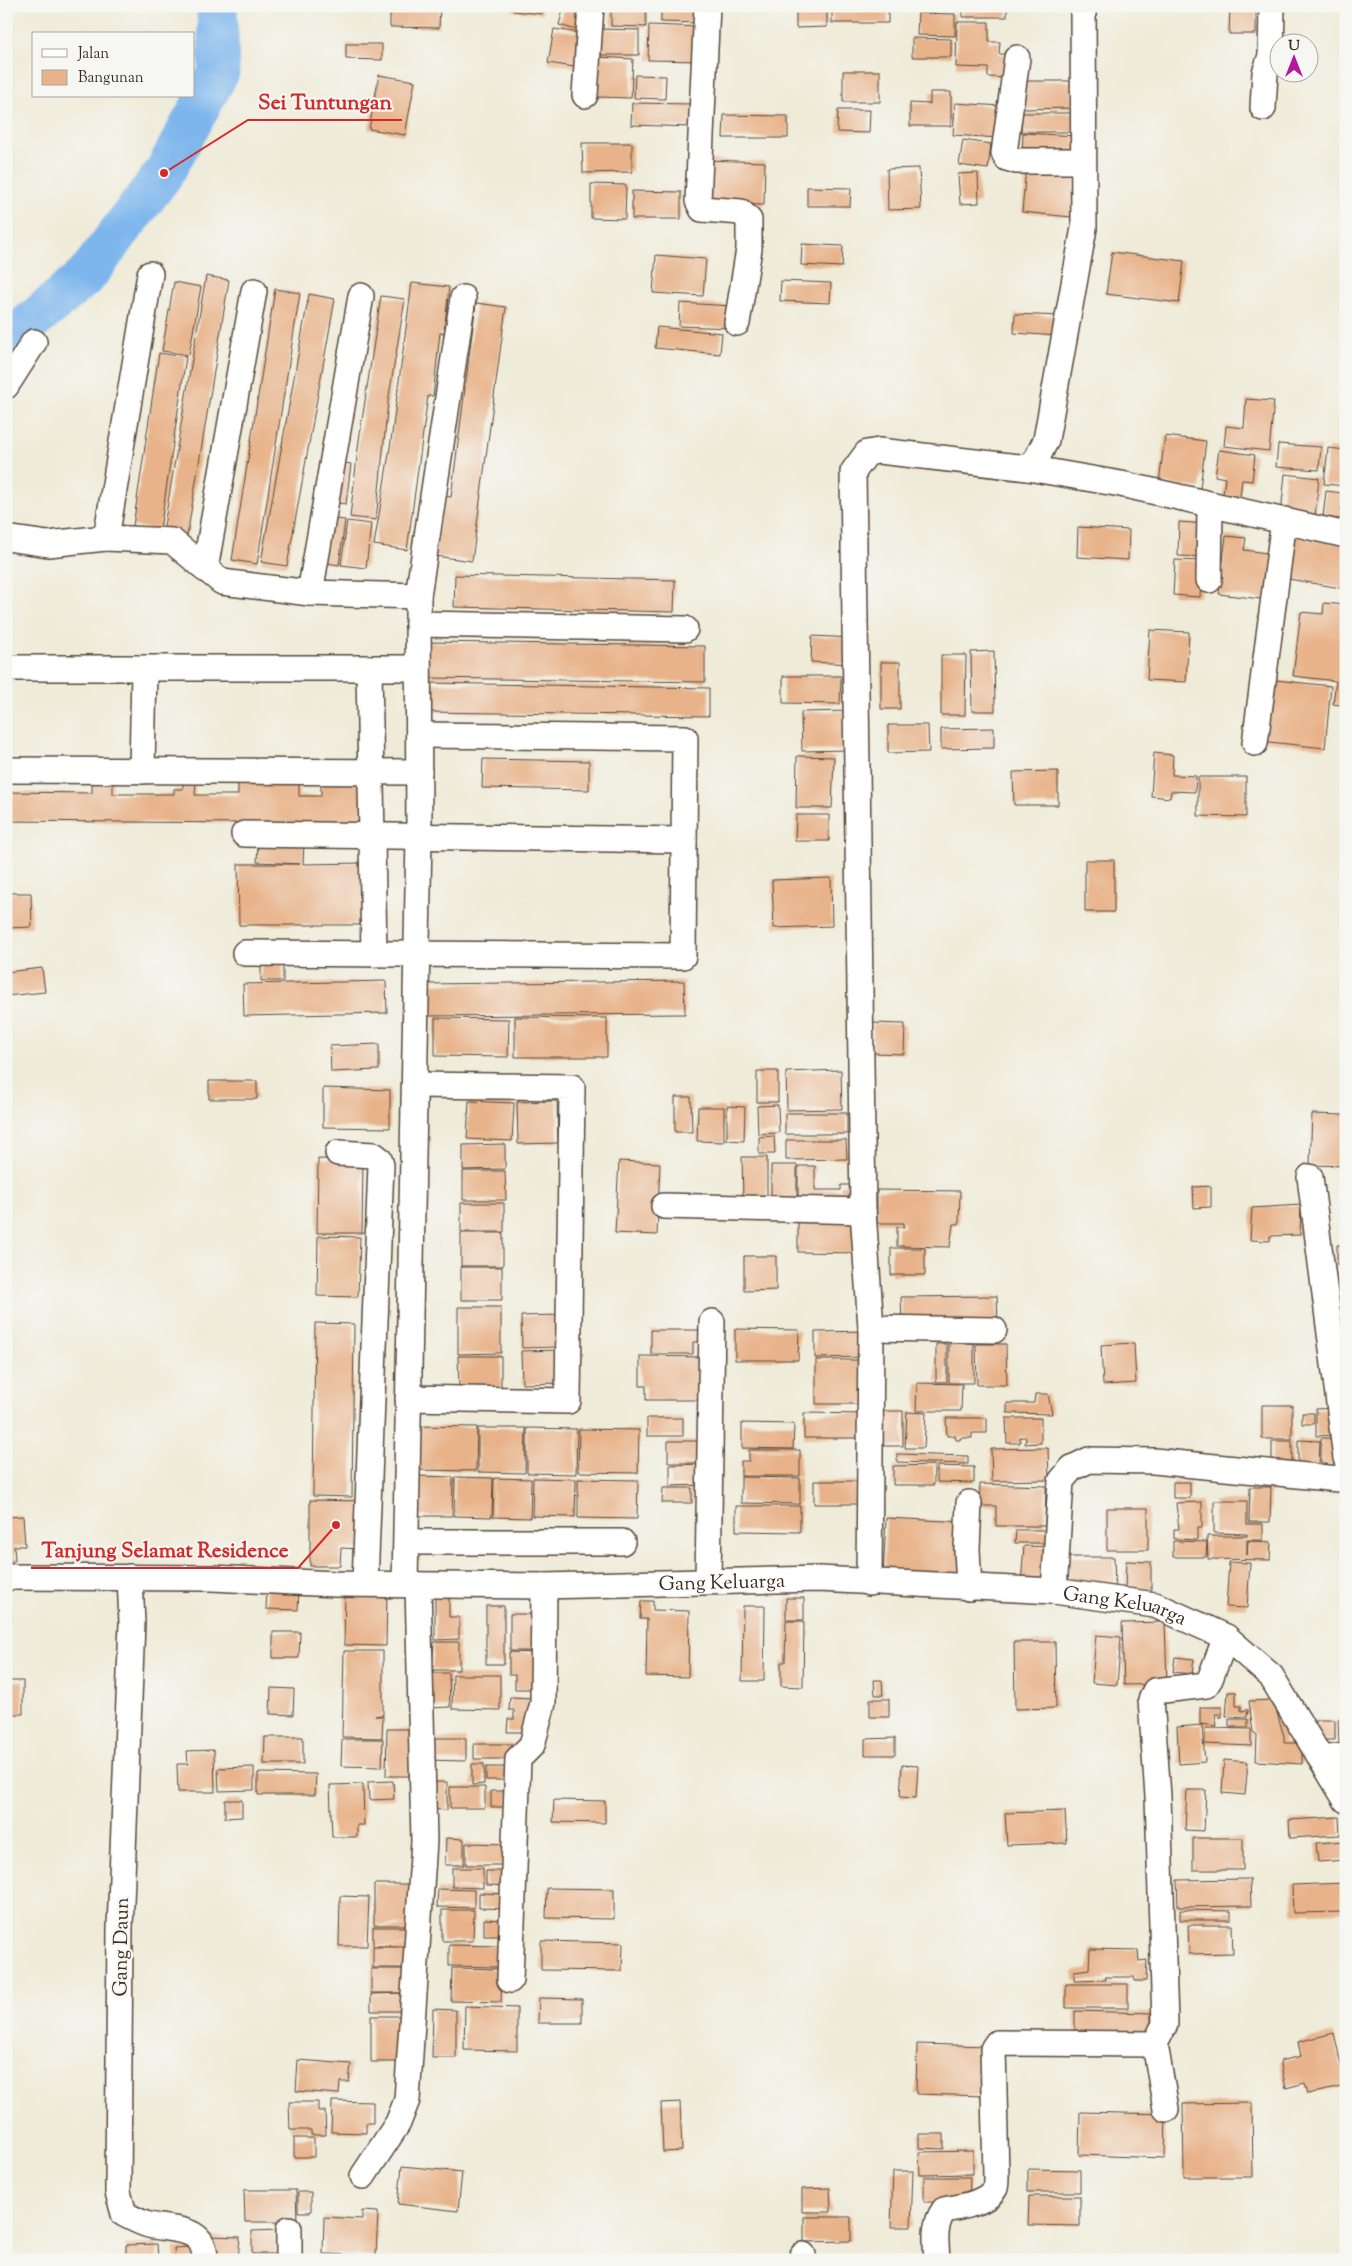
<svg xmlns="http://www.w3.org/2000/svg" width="1352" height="2266" viewBox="0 0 1352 2266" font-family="'Sorts Mill Goudy',serif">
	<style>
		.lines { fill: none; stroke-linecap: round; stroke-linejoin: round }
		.river { stroke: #7db6ed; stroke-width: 41 }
		.building { fill: #e8b38a }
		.minor-casing { stroke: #56473a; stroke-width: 28 }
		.minor { stroke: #fff; stroke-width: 25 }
		.labels { text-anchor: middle; stroke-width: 4.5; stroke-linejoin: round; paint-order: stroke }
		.street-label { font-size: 20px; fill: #3b2a1e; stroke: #f6f6f2 }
		.leader { fill: none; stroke: #d62828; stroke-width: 2 }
		.callout-dot { fill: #d62828; stroke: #f6f6f2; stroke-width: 2 }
		.callout-label { font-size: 21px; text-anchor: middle; font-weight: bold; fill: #d62828; stroke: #f6f6f2; stroke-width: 4.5; stroke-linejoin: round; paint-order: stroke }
	</style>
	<rect width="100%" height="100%" fill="#f6f6f2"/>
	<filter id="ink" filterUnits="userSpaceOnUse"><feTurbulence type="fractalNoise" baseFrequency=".02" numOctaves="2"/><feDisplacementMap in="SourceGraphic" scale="10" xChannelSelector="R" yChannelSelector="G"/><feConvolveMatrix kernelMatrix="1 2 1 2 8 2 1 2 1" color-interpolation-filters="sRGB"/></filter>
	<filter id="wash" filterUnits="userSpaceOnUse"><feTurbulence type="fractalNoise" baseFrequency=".0096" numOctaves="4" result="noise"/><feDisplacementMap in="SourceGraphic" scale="20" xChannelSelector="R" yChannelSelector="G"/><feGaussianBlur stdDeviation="1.12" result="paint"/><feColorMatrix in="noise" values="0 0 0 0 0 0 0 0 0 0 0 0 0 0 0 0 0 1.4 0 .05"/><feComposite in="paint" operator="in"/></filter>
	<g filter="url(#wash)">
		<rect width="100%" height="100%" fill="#efebd8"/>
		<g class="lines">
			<path class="river" d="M6,343L86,276L164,173L219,72L217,6"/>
		</g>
		<g id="blocks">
			<path class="building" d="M390,6H440L439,28L390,27Z
				M513,6H543L542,14L513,11Z
				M564,6H582L580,31L559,25Z
				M611,6H646V27L611,26Z
				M661,6H700V23L661,22Z
				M796,6H827V27L796,28Z
				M832,6H888V23H832Z
				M917,6H957V11H917Z
				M963,6H1007V17H963Z
				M1230,6H1256V34H1229Z
				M918,13L955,14V36L917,35Z
				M957,22H989V42H1000L999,54H1011V78L988,77V68L956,67Z
				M649,25L704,27L703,61L648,60Z
				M554,29L586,34L581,68L548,63Z
				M597,29L639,30V55H596Z
				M912,38L951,39V57H912Z
				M346,44H382V60L346,59Z
				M599,57L633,59L631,98L598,97Z
				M843,71H880V102H843Z
				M379,75L415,81L405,135L369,129Z
				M635,75L666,76L665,99L634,98Z
				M1020,81H1072V108L1020,109Z
				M930,92H951V126H910V103L930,104Z
				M632,103L692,104V127L631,125Z
				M955,103L1001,106L999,138L953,135Z
				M838,110H870L869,133L837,132Z
				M1021,113H1077V132H1021Z
				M724,115L788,116V138H723Z
				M1023,133L1077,136L1076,159L1022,157Z
				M963,140L991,144L988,169L959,165Z
				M582,143H632V172L583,173Z
				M707,160L765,162L764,205L706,204Z
				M1026,167L1076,172L1071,217L1022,212Z
				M919,168L921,209L888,210L887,169Z
				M978,173L979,203L960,204L958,174Z
				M591,184L626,185L625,219L591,218Z
				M807,187L851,188L850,206H807Z
				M632,191L681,192V219H632Z
				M802,244L843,246L842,267L801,265Z
				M1112,252L1184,261L1179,303L1106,294Z
				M656,255L706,259L703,296L653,293Z
				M206,276L229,280L187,536L163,532Z
				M781,281L831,283L830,303L780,301Z
				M174,282L201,287L189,355L162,351Z
				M412,283L449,287L444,333H440L433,396H428L407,550L374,545L391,441Z
				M275,289L300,293L257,564L232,560Z
				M309,294L335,299L287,566L261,562Z
				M381,296L405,299L388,402L376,520L350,517L359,440Z
				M476,303L506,307L472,561L435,556L443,496L451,497Z
				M680,303L733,306L732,328L679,326Z
				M1015,314L1060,316L1058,336L1014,333Z
				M657,327L722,333L720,354L655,348Z
				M159,353L186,357L160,530L133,526Z
				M1246,399L1274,401L1269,451L1224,446L1226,426L1244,428Z
				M1165,436L1206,441L1200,488L1159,483Z
				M1278,444L1321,447L1319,470L1276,467Z
				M1328,448L1346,450V486L1324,484Z
				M1219,450L1255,455L1252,481L1242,480L1240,497L1223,495L1225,478L1215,476Z
				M338,462L351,464L346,504L332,502Z
				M1285,474L1319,478L1315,516L1281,513Z
				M1326,491L1343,493L1340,519L1323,517Z
				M326,518L345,520L339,565L320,562Z
				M347,521L371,524L366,568L341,565Z
				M1179,522L1206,524L1204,557L1178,556Z
				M1078,527L1129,530L1128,560L1077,557Z
				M1284,535L1346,545V589L1277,577Z
				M1226,536L1246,538L1244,550L1274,554L1269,600L1219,594Z
				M1175,560L1202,561L1200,597L1173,595Z
				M455,575L675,580L674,612L454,607Z
				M1324,603L1346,605V706L1333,704L1336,681L1293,676L1301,612L1323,614Z
				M1150,630L1189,632L1186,682L1147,680Z
				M812,636L854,638L853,664L811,662Z
				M428,642L705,646V682L427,678Z
				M994,651L995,711H972L971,652Z
				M941,655H966L965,715H941Z
				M881,662H900V709H881Z
				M783,676H841L840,704L783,703Z
				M1266,679L1331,686L1325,748L1260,741Z
				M427,683L709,688V716L426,712Z
				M850,711L851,750L802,751L801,712Z
				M888,725H928L929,752L888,753Z
				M994,728V748L941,749V729Z
				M1154,753L1173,755L1172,775L1196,776L1195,792L1171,791L1170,798L1151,796Z
				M797,756L834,757L832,808H796Z
				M483,759L589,761V790L482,788Z
				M1058,771V805H1014L1013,772Z
				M1198,777H1246V817L1198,816Z
				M92,780H113V794H174V789H183V781H196L195,795H238V780L299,781V796H321V781H364V824L6,821V792L92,793Z
				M796,815H829V841H795Z
				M258,840L304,842L303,864L364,863V925H239L238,864H300L257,862Z
				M1085,860H1114V912H1085Z
				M831,878L832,926L774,928L772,880Z
				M6,893H31L32,927L6,928Z
				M261,962H283V981H261Z
				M42,968L45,992L6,996V972Z
				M386,981L387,1013L244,1016L243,984Z
				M684,981L685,1014L424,1016L423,984Z
				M515,1017L607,1018V1057H515Z
				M435,1018L509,1019L508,1057L435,1056Z
				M873,1023L905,1024L904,1054L873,1053Z
				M379,1044V1070L331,1072L330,1046Z
				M841,1070L842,1109L787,1110L786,1072Z
				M757,1071H778V1102H757Z
				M209,1081H257V1099H209Z
				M323,1088L390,1090V1128L323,1127Z
				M675,1097H691L692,1132H675Z
				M469,1101L514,1103L512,1141L467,1139Z
				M557,1101L558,1143L518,1144L517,1102Z
				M778,1105L779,1133L758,1134L757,1106Z
				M727,1106L745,1107L744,1141L727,1140Z
				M698,1107H724V1142L697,1141Z
				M785,1113H847V1134H785Z
				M1312,1114L1346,1115V1166L1310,1165Z
				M774,1136L775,1154H759V1137Z
				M786,1140H846L847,1159L786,1160Z
				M505,1144V1169L463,1170V1145Z
				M742,1157H767V1199H743Z
				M318,1159L363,1160L362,1233H317Z
				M619,1161L660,1163L657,1235L615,1233Z
				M771,1165H797V1205H771Z
				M798,1166H815V1190H841V1185H860V1204L798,1205Z
				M463,1171H505L506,1200H463Z
				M1211,1186V1207L1194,1208L1193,1187Z
				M877,1190L960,1191L959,1224H953L950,1247L897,1246V1227H904V1223H877Z
				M461,1203H504V1232H461Z
				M1301,1205L1300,1235L1270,1236V1241L1250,1240L1252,1208Z
				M798,1221L860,1222V1253L798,1252Z
				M461,1233H503V1266H461Z
				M318,1236L360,1237L358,1297L317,1296Z
				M1337,1245H1346V1265H1337Z
				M891,1248H925V1275H891Z
				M744,1256H776V1290L744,1291Z
				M461,1267H502V1300H461Z
				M997,1296L998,1323L902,1325L901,1297Z
				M458,1307H501V1353L458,1354Z
				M559,1315V1347L522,1348L521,1316Z
				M315,1323L354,1324L352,1497L313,1496Z
				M735,1329L799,1330L798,1360H735Z
				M651,1330H709V1342H693V1354H651Z
				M870,1331V1357L815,1358V1332Z
				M949,1343H974V1383H949Z
				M1134,1343L1136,1383L1103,1385L1101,1345Z
				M936,1344H947V1382H936Z
				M976,1344H1006L1007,1385H977Z
				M560,1350L561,1383L522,1384L521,1351Z
				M458,1356H501V1387L459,1388Z
				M640,1356L704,1357L703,1400H646V1386H640Z
				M816,1360H870V1404H816Z
				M917,1383L962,1384L961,1411H916Z
				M1035,1394H1048L1052,1414L1007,1413V1403H1034Z
				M1262,1405H1292V1439H1262Z
				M1338,1408V1435L1316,1436V1409Z
				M881,1411H903V1446H881Z
				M907,1412L926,1413L924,1448H905Z
				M804,1413L866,1414V1438H804Z
				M1302,1413H1314V1424H1302Z
				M647,1418H683V1436H647Z
				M946,1418H987V1433H972V1438H960V1440H956L955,1436H947Z
				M1006,1418H1041V1443L1025,1444L1026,1437H1020V1443H1007Z
				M742,1423L794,1424L793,1449L742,1448Z
				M416,1426L477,1427L476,1471L415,1470Z
				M478,1428H526L525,1473L478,1472Z
				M527,1428L577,1429L576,1474L527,1473Z
				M579,1429L639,1430L638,1473L578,1472Z
				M1321,1438H1341L1342,1466H1321Z
				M1298,1440L1320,1441L1319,1468H1298Z
				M668,1441H700V1463H668Z
				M1272,1441H1292V1469H1272Z
				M1048,1448L1049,1480L992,1481L991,1449Z
				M749,1450H800V1476H741V1461H749Z
				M897,1454L968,1456V1464L897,1462Z
				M705,1464V1485L670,1486V1465Z
				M934,1465V1485H893V1466Z
				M937,1466L974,1467V1483L937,1482Z
				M415,1476L453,1477L452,1516H414Z
				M455,1477L493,1478L492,1517L454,1516Z
				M741,1477L800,1478V1504L741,1503Z
				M494,1478L531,1479L530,1518L493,1517Z
				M533,1478L576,1479L575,1517L532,1516Z
				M578,1479L638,1480L637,1519L578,1518Z
				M814,1481H863V1504H814Z
				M1173,1482H1190V1498H1173Z
				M980,1484L1046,1486L1045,1526H996V1506H979Z
				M1250,1487H1271L1270,1522H1249Z
				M663,1488H692V1503H662Z
				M310,1500L363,1501L362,1549L341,1548L340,1566H310Z
				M1214,1501H1247V1524H1263V1540H1247V1555L1248,1541L1271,1542L1270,1560L1208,1559L1207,1536H1247V1534L1214,1533Z
				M1202,1502V1528H1197V1540L1174,1539V1529H1179L1176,1503Z
				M736,1506H800V1532L736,1531Z
				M1107,1508H1148V1550H1107Z
				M23,1516L25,1546H14L15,1561H6V1517Z
				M886,1518L966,1522L963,1582L883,1578Z
				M1016,1530H1056V1543H1015Z
				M1173,1541L1207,1542L1206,1557H1173Z
				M1024,1546L1054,1547L1051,1586L1021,1584Z
				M1068,1557H1114L1115,1590L1069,1591Z
				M1126,1561L1151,1562V1592H1125Z
				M1229,1562L1250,1563L1247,1608L1226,1607Z
				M267,1588L299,1589L298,1610L266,1609Z
				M345,1590L387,1591L386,1646L344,1645Z
				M442,1592H449V1617H459V1639L435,1640V1598H442Z
				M6,1597H9L10,1623H6Z
				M786,1598H804V1620H786Z
				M641,1601H653V1610L689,1611L688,1677L646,1676L647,1619H640Z
				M486,1606H504V1664H486Z
				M743,1606H765L764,1681H742Z
				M510,1614H538V1651H510Z
				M786,1621H804L803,1687L781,1686V1662H785Z
				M1165,1622L1167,1684L1124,1685L1122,1623Z
				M273,1632H300L299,1658H273Z
				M1096,1635L1121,1637L1117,1685L1092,1683Z
				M434,1642H459V1670H432Z
				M1014,1642H1055L1056,1708L1015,1709Z
				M344,1651H383V1715L375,1716H383L382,1738L342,1737Z
				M509,1652L539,1653V1689H515V1675H509Z
				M1175,1657L1194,1659L1192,1674L1173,1672Z
				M430,1673H449L450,1707L430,1708Z
				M453,1675H500V1710L452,1709Z
				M874,1680H882L883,1695H875Z
				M6,1681H23V1714H6Z
				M271,1688L294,1689L293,1715L270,1714Z
				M1228,1692H1236V1706H1241V1711L1248,1710L1247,1717L1226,1716Z
				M510,1697L533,1698L532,1732H507L508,1719H514V1710H509Z
				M870,1699H889V1717H870Z
				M1273,1700L1284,1736V1743H1302V1764L1256,1761L1257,1735L1253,1732L1249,1701Z
				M1200,1707H1222V1717H1219V1714H1215L1217,1726L1200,1724Z
				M1229,1719H1248V1727H1229Z
				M1338,1719H1346V1742H1339Z
				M1316,1720H1335V1740H1316Z
				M1202,1725L1205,1762L1179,1764L1177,1727Z
				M1205,1728L1251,1729V1746L1205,1744Z
				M387,1729H419L418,1776H386Z
				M265,1737H303V1764H264Z
				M425,1738H466V1761L424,1760Z
				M895,1738V1755H865V1739Z
				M342,1739H383L382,1767L341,1766Z
				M474,1744H513L512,1759H474Z
				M214,1750L215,1792H178L177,1764H188L187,1751Z
				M1224,1760L1248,1762L1245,1795L1222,1793Z
				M472,1764H484V1784L472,1785Z
				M902,1765L918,1766L916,1798L900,1797Z
				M254,1767V1790L219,1791L218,1768Z
				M486,1767H513V1780H486Z
				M258,1773L316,1774L315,1795H258Z
				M393,1781L394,1799L369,1800L368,1782Z
				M426,1782H447V1810L425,1809Z
				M363,1784L364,1825H357V1837H332L330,1785Z
				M450,1787H485V1808H450Z
				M1187,1790H1206L1204,1831L1185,1830Z
				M491,1791H510L507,1807H491Z
				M225,1800H242V1817L225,1818Z
				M554,1800L605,1801V1823L553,1822Z
				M1065,1811L1067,1843L1007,1845L1005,1813Z
				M1339,1817L1340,1835L1290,1838L1289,1820Z
				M446,1838L464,1839V1865H445Z
				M1193,1838H1243V1870H1193Z
				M1346,1841V1860L1318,1862L1316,1843Z
				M466,1843L507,1844V1865H466Z
				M452,1868H483V1888L452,1887Z
				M486,1871H513L512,1886L486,1885Z
				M1250,1879L1251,1906L1178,1907L1177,1880Z
				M1346,1883V1912L1293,1913L1292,1885Z
				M374,1884H409V1925H374Z
				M547,1888L614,1889V1919L546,1918Z
				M438,1889L474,1890V1908L437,1907Z
				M479,1893L511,1894L510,1909L479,1908Z
				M340,1896L369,1897L367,1946H339Z
				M442,1910H474L473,1941H442Z
				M1180,1910L1231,1911V1920H1180Z
				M484,1919L507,1920V1936H484Z
				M1188,1925H1232L1233,1953L1189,1954Z
				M373,1927H409V1946H373Z
				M541,1941L623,1943L622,1971L541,1970Z
				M449,1945L500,1946L499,1967L449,1966Z
				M373,1947H408V1968H373Z
				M1090,1949L1138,1950L1139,1961L1147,1960L1146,1981H1135L1134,1977H1105L1106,1980L1074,1981V1971L1089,1969Z
				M452,1968L502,1969L501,2002L451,2001Z
				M371,1969H408V1993H371Z
				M1066,1984H1128V2008H1066Z
				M408,1993V2011H371V1994Z
				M539,1998L582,1999V2023H538Z
				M465,2006L517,2008V2051L464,2050Z
				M433,2009L456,2010V2058H432Z
				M1075,2011L1151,2013V2036L1075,2035Z
				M371,2016H402L403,2062H371Z
				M1334,2033L1346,2086L1308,2094L1305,2083L1286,2088L1280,2061L1301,2056L1298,2042Z
				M917,2044L988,2046L986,2096L916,2094Z
				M298,2060L351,2064L349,2082H340L339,2094L296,2091Z
				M332,2101L373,2102V2123H366V2133L331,2132Z
				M289,2102H318V2111H325L326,2135H311V2130H290Z
				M680,2102L682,2151L663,2152L661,2103Z
				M1252,2103L1253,2177H1184L1183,2104Z
				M1080,2112L1166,2114L1165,2158L1079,2155Z
				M919,2134H944V2149L919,2148Z
				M294,2138H314V2157H294Z
				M973,2151V2174L920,2175L919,2152Z
				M402,2166L462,2172L458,2211L398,2204Z
				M1028,2169L1080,2170V2192H1028Z
				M893,2171H913L911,2227H891Z
				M924,2177H970L969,2202H924Z
				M830,2188L831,2212H802V2189Z
				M244,2190H296L297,2222H245Z
				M298,2192H311V2212H298Z
				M1029,2196H1080V2226L1028,2225Z
				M362,2211L378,2212L376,2256L323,2254L324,2217L362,2219Z
				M804,2217H851V2241L804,2242Z
				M279,2230V2254H252V2231Z
				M208,2236L240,2237L238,2259L207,2258Z
				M157,2244L158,2260H126V2245Z
				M193,2247L194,2260H175L174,2248Z"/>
		</g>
	</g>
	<g filter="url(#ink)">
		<use href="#blocks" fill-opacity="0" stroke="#56473a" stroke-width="1"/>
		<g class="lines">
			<defs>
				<g id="minor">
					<path d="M707,6L698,201L702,209L741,212L749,220V249L737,323"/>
					<path d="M1083,6L1084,228L1046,440L1037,458L1028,468L1121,484L1346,535"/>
					<path d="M1017,58L1004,153L1007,158L1017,161H1083"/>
					<path d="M585,95L591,6"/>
					<path d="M1263,108L1265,73L1271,56L1272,6"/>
					<path d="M150,274L106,538L172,541L222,582L310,593"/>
					<path d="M361,296L310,593L418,596"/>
					<path d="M6,386L34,342"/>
					<path d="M6,538L48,544L106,538"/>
					<path d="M205,569L254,291"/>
					<path d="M1209,580L1210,506"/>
					<path d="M418,624L685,629"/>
					<path d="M6,668H418"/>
					<path d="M369,668L374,954"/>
					<path d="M1255,743L1284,520"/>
					<path d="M6,770L419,772"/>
					<path d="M142,771L144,669"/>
					<path d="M244,834L684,840"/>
					<path d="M245,953L683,956L685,738L419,735"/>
					<path d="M338,1153L374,1155L379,1159L381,1165L365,1583"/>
					<path d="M1310,1177L1346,1458"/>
					<path d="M664,1206L863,1211"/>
					<path d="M871,1328L994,1330"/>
					<path d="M408,1398L568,1401L572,1087L415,1085"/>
					<path d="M969,1503L967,1549L969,1588"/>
					<path d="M407,1542H622"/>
					<path id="s1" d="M6,1577L212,1578L335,1584L544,1586L819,1579L1054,1591L1155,1605L1226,1637L1271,1676L1346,1800"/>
					<path d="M130,1577L132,1623L120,1928L118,2192L124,2214C132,2218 141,2223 149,2225C172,2231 206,2225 205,2260"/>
					<path d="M708,1581L712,1322"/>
					<path d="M869,1583L871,1328L863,1211L853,472L867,453L879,451L1028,468"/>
					<path d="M405,1584L419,836L418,596L463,298"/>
					<path d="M1054,1591L1061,1481L1072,1468L1089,1460L1154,1461L1338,1479L1346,1473"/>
					<path d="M1321,1759L1346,1756"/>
					<path d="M510,1980L518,1759L532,1745L543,1703L544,1586"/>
					<path d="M1155,2044L1166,2109"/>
					<path d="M363,2176L398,2123L407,2100L424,1841L418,1585"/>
					<path d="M803,2255V2260"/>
					<path d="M289,2260V2229"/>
					<path d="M937,2260C936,2241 933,2226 944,2210C959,2207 987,2204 995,2188C996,2185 996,2179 996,2176L993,2049L997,2043L1155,2044L1165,2024L1158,1796L1151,1700L1155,1691L1206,1685L1210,1679L1226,1637"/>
				</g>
			</defs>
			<use href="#minor" class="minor-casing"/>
			<use href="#minor" class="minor"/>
		</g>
	</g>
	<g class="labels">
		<g class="street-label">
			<text dy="7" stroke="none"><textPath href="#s1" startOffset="716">Gang Keluarga</textPath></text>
			<text dy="7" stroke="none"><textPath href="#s1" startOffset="1121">Gang Keluarga</textPath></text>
			<text transform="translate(120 1947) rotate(-89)" y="7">Gang Daun</text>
		</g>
	</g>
	<path class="leader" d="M164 173L248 120H402M336 1525L298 1568H31"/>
	<g class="callout-dot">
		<circle cx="164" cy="173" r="5"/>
		<circle cx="336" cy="1525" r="5"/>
	</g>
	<g class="callout-label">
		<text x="325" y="109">Sei Tuntungan</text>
		<text x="165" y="1557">Tanjung Selamat Residence</text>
	</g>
	<rect width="1352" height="2266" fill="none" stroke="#f6f6f2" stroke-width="25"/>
	<rect x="32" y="32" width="162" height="65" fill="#f6f6f2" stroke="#aba49d"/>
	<rect x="42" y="49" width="25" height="8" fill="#ffffff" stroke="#aba49d"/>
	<text x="78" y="58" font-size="15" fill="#3b2a1e">Jalan</text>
	<rect x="42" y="70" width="25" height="15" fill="#e8b38a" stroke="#aba49d"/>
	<text x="78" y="82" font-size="15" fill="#3b2a1e">Bangunan</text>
	<g transform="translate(1294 58)"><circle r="24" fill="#f6f6f2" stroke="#aba49d"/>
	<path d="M0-4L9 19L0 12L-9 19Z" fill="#b5179e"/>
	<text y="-8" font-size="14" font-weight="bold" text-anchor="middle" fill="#3b2a1e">U</text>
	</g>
</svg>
